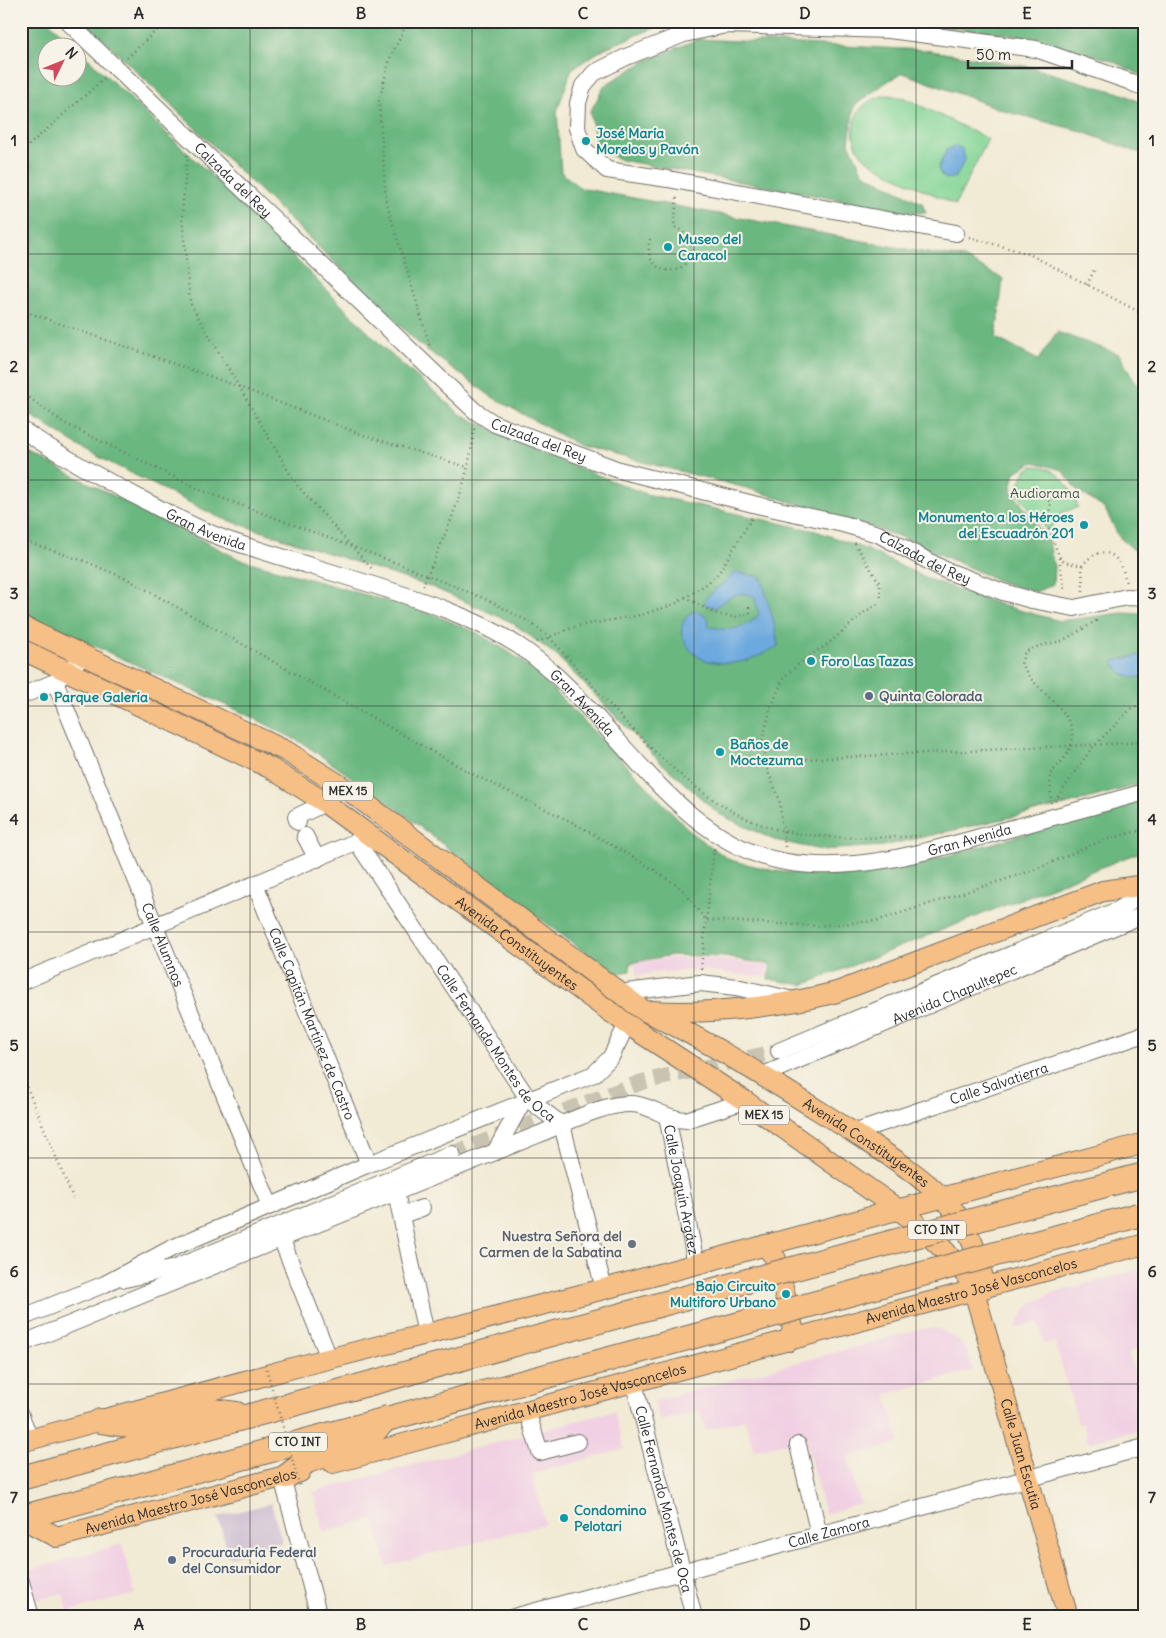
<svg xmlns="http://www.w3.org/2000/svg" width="1166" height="1638" viewBox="0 0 1166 1638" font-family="Delius,sans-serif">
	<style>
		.built { fill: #f1d0e3 }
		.industrial { fill: #cebed1 }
		.green { fill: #84d697; stroke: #588061 }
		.forest { fill: #6bb780; stroke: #4b7156 }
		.water { fill: #6ca9de; stroke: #4c6a84 }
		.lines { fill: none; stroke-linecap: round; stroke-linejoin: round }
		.minor-tunnel { stroke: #c9c4b2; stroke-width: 16; stroke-dasharray: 16 8; stroke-linecap: butt }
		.minor-casing { stroke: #706e66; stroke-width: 18 }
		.major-casing { stroke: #706e66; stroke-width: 22 }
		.highway-casing { stroke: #706e66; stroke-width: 26 }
		.path { stroke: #706e66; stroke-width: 2.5; stroke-dasharray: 1 4; stroke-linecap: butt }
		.minor { stroke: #fff; stroke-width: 16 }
		.major { stroke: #f5bf86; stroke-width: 20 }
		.highway { stroke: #f5bf86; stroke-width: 24 }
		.highway-bridge-casing { stroke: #706e66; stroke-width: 26; stroke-linecap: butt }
		.path-bridge { stroke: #706e66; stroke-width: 2.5; stroke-dasharray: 1 4; stroke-linecap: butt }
		.highway-bridge { stroke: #f5bf86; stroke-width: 24 }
		.grid { fill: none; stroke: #2b2b2b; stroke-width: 1; stroke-opacity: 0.55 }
		.culture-dot { fill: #0f9aa8; stroke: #f7f3e8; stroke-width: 2 }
		.service-dot { fill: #5c6f8a; stroke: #f7f3e8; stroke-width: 2 }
		.worship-dot { fill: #6b7280; stroke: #f7f3e8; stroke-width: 2 }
		.labels { text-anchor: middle; stroke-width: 4; stroke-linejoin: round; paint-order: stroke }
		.shield { fill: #f7f3e8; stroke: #686764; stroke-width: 1 }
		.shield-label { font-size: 12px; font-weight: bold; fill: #2b2b2b }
		.culture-label { font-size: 14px; font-weight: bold; fill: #0d838f; stroke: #f7f3e8; text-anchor: start }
		.street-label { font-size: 14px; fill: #2b2b2b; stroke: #f7f3e8 }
		.park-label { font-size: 14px; fill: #415646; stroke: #f7f3e8 }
		.service-label { font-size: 14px; font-weight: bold; fill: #4e5e75; stroke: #f7f3e8; text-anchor: start }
		.worship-label { font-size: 14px; font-weight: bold; fill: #5b616d; stroke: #f7f3e8; text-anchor: end }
		.neatline { fill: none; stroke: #2b2b2b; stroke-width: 2 }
		.grid-label { font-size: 16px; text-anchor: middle; font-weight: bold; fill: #2b2b2b }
	</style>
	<rect width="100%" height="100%" fill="#f7f3e8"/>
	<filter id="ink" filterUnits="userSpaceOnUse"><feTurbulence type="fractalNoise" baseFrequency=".02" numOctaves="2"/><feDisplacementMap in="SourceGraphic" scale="10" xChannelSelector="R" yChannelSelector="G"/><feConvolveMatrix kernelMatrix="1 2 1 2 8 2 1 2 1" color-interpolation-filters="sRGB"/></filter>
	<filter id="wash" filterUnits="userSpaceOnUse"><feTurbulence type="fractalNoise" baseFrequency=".0096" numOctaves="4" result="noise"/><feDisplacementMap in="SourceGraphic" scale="20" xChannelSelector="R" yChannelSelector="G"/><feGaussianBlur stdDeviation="1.12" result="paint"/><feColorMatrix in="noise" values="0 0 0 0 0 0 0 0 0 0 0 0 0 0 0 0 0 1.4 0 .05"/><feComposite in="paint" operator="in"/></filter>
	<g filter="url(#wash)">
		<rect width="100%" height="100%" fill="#f1ead4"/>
		<path class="built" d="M667,958H710L769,966L766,977L699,970L658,972L637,976L634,963Z
			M1145,1268V1347L1128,1352L1145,1412V1428L1088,1443L1083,1422L1078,1423L1055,1342L1044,1344L1038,1322L1016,1328L1023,1313L1033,1303L1050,1294Z
			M933,1328L941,1330L957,1339L967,1350L973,1370L886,1394L899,1443L847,1457L860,1504L825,1514L805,1438L754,1451L745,1419L706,1430L700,1410L660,1421L654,1401L921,1329Z
			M614,1411L624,1449L532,1474L545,1524L387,1566L374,1519L324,1532L313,1492Z
			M122,1544L135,1594L68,1612L62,1593L37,1600L28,1570Z"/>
		<path class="industrial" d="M271,1503L282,1542L229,1557L218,1517Z"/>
		<path class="green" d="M887,95L905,98L988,139L955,205C935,194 876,170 863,156C854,146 851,132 855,119C860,105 872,98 887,95Z
			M1033,466C1058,466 1069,485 1078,507L1061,513L1051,528L1046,530L1016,491L1025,471Z"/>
		<path class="forest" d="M21,21H48L76,47L48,48V78H78V49L233,196L388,352L460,414L543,454L646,494L816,531L868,550L928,579L1004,606L1060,621L1122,613L1145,614V783L1061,806L883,846L821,850L774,840L719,814L658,760L557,656L511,622L434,588L218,517L85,450L21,409Z
			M84,21H672L605,48L572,69L557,111L561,172L580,188L927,253L964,258L1003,279L996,338L1038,360L1057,332L1119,354L1135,383L1145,389V559L1119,537L1105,509L1076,489L1062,470L1034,462L1015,472L1011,490L1049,542L1054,567L1053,584L1036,592L1004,583L901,537L750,489L580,446L492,397L419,344Z
			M895,21H1145V77L1110,60L1036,38Z
			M698,39L925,50L1026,66L1123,94L1145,105V155L1077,130L1008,112L903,73L888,81L854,106L849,143L863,173L922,203L926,213L905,212L621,160L597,148L590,112L605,85L647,60Z
			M21,449L239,559L433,614L477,633L509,652L538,674L694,835L730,860L775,871L834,876L944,857L1145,800V850L803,985L768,979L771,965L725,957L672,955L630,963V971L613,974L398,810L304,744L250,716L21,613Z"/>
		<path class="water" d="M956,146L962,149L965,159L956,177L946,179L941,175L938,168L947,149Z
			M736,572L761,577L775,626L778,646C765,653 753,660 739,662C729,664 709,663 700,658C681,645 672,622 696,610L709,619L708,626C728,632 744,630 759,615L755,597C740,588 727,599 715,608L704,604L707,597Z
			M1145,654V676L1142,677C1128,679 1119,674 1113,661Z"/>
	</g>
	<g filter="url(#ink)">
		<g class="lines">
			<path class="minor-tunnel" d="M452,1154L642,1082L779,1051"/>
			<defs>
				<g id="minor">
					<path id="s1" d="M67,21L447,385L475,411L495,424L619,470L761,506L843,524L878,534L945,570L1003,592L1032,600L1074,608L1127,597L1145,598"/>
					<path d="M956,233L668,179L607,170L584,149L577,128L578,103L583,86L594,73L626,57L684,34L726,25L889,30L1036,49L1131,82L1145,89"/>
					<path id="s2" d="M21,429C64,458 108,482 153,505C177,518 202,531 228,540C276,556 325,570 373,585C424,601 474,617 519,646C610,706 672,843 786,862C857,874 930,851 998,832C1047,819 1096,805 1145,792"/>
					<path id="s3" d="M55,682L270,1206"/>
					<path d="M21,696L55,682L85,655"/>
					<path d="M298,822L296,817L325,803"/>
					<path d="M305,836L317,859"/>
					<path id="s4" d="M357,842L529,1100L562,1125L604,1289"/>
					<path id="s5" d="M255,884L369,1164"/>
					<path d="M21,982L365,838"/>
					<path d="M618,993L700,983L736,987L793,1000"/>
					<path d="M779,1051L1118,910L1145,893"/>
					<path id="s6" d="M763,1075L1145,914"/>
					<path id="s7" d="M667,1116L696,1264"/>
					<path id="s8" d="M853,1133L1145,1034"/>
					<path d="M495,1152L522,1103"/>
					<path d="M396,1192L426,1334"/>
					<path d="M402,1215L422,1208"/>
					<path d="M281,1238L329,1358"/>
					<path d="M125,1279L175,1268L452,1154"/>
					<path d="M21,1318L105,1284L172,1248L369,1164L594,1074L611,1057L627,1024"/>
					<path d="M21,1344L537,1135C564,1124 611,1099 639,1105C656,1109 669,1120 686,1120L745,1101"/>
					<path id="s9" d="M634,1383L694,1617"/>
					<path d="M527,1411L540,1452L578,1442"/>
					<path d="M21,1416L30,1439"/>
					<path d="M798,1445L819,1535"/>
					<path d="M282,1477L319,1617"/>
					<path d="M21,1582L31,1617"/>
					<path id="s10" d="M514,1617L1145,1447"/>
				</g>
				<g id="major">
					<path id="s11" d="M21,626L286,751L349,791L643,1010C711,1042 776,1084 840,1124C874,1146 920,1173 947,1203C970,1227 979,1256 985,1288"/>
					<path id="s12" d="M21,649L270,768L321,800L627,1024L745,1101L910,1218L945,1251L966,1275L974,1291L1068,1617"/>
					<path d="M652,1011C708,1015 783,1006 837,992L1103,891L1145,885"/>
					<path d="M765,1245L776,1259L793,1328L789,1341"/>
					<path d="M21,1442L296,1367L604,1289L1145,1143"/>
					<path id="s13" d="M333,1463L1145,1244"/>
					<path id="s14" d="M21,1518L57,1537L300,1472"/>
				</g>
				<path id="highway" d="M1128,1179L1145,1175
					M100,1421L139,1427L205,1410L236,1414
					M287,1476L307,1461L362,1443L387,1418
					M21,1478L747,1281
					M23,1517L758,1319"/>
			</defs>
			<use href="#minor" class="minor-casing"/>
			<use href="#major" class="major-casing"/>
			<use href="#highway" class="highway-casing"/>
			<path class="path" d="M408,21L390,58L379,101L386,201L430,347
				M1132,21L1145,24
				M127,58L166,21
				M21,152L106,77
				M187,155L182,215L190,303L296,484L372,569
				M969,237L1029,254L1145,315
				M650,239C640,279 694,280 691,246C690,236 682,231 674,227L677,195
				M1087,285L1094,270
				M21,310L237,386L363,435L467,467
				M21,392L64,423L203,491L407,567L488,600L531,623L549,637C611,703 691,812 784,831C828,840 875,838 920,836
				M1038,490L1051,503L1047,524L1059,556L1064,562L1082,566
				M21,540L87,562L129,580L474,775L572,822L653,869L682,889L706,920L818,926L876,921L1034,870L1101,841L1145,829
				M1059,558L1065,592
				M423,586C445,534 469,486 474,428
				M1083,591L1082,566C1102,540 1123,555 1126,584
				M685,597C705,608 727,624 750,613L749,607
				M537,642L577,626L641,615L675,604L705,585L718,574L752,518
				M766,761L1145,742
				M1055,801L1091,749L1132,708L1145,703
				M1051,803L1050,774C1056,767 1065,759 1069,750C1084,721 1048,698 1032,680C1027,675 1025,669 1021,664L1025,652L1039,646L1062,641L1096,621L1095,617
				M785,847L779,798L768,772L762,742L771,707L784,677L806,658L828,644L866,611L881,602L880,584L854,542
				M701,969L714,848
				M21,1073L73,1198"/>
			<use href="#minor" class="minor"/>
			<use href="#major" class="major"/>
			<use href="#highway" class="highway"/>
			<defs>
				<path id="highway-bridge" d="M747,1281L1128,1179
					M758,1319L1138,1215"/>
			</defs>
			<use href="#highway-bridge" class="highway-bridge-casing"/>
			<path class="path-bridge" d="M265,1364L300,1487"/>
			<use href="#highway-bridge" class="highway-bridge"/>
		</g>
	</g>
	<path class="grid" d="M250,21V1617M472,21V1617M694,21V1617M916,21V1617M21,254H1145M21,480H1145M21,706H1145M21,932H1145M21,1158H1145M21,1384H1145"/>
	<g class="culture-dot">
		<circle cx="586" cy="141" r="5"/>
		<circle cx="668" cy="247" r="5"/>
		<circle cx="1084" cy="525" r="5"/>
		<circle cx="811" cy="661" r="5"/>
		<circle cx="44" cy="697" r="5"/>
		<circle cx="720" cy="752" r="5"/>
		<circle cx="786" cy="1294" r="5"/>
		<circle cx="564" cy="1518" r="5"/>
	</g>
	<g class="service-dot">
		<circle cx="869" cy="696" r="5"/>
		<circle cx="172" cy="1560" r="5"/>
	</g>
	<circle class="worship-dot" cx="632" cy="1244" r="5"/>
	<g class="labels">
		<g class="shield">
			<rect x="323" y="781.5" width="50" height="19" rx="4"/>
			<rect x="739" y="1105.5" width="50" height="19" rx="4"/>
			<rect x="908" y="1220.5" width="58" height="19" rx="4"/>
			<rect x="269" y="1432.5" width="58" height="19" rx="4"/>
		</g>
		<g class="shield-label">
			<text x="348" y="795">MEX 15</text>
			<text x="764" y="1119">MEX 15</text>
			<text x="937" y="1234">CTO INT</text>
			<text x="298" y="1446">CTO INT</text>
		</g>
		<g class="culture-label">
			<text x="596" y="138">José María<tspan x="596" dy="16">Morelos y Pavón</tspan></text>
			<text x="678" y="244">Museo del<tspan x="678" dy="16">Caracol</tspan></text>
			<text x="1074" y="522" text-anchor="end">Monumento a los Héroes<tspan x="1074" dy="16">del Escuadrón 201</tspan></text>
			<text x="821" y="666">Foro Las Tazas</text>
			<text x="54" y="702">Parque Galería</text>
			<text x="730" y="749">Baños de<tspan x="730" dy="16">Moctezuma</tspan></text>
			<text x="776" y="1291" text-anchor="end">Bajo Circuito<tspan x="776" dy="16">Multiforo Urbano</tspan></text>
			<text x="574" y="1515">Condomino<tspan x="574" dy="16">Pelotari</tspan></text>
		</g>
		<g class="street-label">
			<text dy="5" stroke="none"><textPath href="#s1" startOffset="230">Calzada del Rey</textPath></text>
			<text dy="5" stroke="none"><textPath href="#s1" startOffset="635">Calzada del Rey</textPath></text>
			<text dy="5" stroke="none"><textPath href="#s2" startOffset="211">Gran Avenida</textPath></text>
			<text dy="5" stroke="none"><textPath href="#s1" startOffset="1040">Calzada del Rey</textPath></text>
			<text dy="5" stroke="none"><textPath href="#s2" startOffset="631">Gran Avenida</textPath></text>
			<text dy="5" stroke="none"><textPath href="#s2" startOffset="1081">Gran Avenida</textPath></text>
			<text dy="5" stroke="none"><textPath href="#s12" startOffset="579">Avenida Constituyentes</textPath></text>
			<text dy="5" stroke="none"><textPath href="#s3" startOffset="284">Calle Alumnos</textPath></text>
			<text dy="5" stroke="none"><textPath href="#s6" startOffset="208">Avenida Chapultepec</textPath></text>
			<text dy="5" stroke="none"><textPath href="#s5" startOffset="151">Calle Capitán Martínez de Castro</textPath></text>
			<text dy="5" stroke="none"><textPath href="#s4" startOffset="245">Calle Fernando Montes de Oca</textPath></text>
			<text dy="5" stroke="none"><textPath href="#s8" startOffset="154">Calle Salvatierra</textPath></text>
			<text dy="5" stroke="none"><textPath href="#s11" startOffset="994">Avenida Constituyentes</textPath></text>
			<text dy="5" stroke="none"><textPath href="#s7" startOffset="75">Calle Joaquín Argáez</textPath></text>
			<text dy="5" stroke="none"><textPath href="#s13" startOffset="661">Avenida Maestro José Vasconcelos</textPath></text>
			<text dy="5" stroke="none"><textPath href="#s13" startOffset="256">Avenida Maestro José Vasconcelos</textPath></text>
			<text dy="5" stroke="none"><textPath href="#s12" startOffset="1326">Calle Juan Escutia</textPath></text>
			<text dy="5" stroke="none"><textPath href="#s9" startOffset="120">Calle Fernando Montes de Oca</textPath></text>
			<text dy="5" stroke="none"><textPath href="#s14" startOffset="179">Avenida Maestro José Vasconcelos</textPath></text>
			<text dy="5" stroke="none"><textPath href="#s10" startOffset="326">Calle Zamora</textPath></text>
		</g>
		<g class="park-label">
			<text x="1045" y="498">Audiorama</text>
		</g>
		<g class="service-label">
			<text x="879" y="701">Quinta Colorada</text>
			<text x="182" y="1557">Procuraduría Federal<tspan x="182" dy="16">del Consumidor</tspan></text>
		</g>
		<g class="worship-label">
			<text x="622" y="1241">Nuestra Señora del<tspan x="622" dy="16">Carmen de la Sabatina</tspan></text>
		</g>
	</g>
	<rect width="1166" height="1638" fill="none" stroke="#f7f3e8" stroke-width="55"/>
	<g transform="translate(62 62) rotate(47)"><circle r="24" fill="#f7f3e8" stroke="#a5a39c"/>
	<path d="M0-4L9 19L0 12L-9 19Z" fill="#d1495b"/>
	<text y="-8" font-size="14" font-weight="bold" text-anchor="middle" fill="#2b2b2b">N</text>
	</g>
	<path d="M968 60v8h104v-8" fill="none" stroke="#2b2b2b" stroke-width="2.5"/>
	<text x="976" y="60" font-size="15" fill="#2b2b2b" stroke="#f7f3e8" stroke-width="4" paint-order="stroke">50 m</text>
	<rect x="28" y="28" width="1110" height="1582" class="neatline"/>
	<g class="grid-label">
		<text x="139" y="19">A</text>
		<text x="361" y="19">B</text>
		<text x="583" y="19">C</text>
		<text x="805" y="19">D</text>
		<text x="1027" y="19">E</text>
		<text x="14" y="146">1</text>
		<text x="1152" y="146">1</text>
		<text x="14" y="372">2</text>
		<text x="1152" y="372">2</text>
		<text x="14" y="599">3</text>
		<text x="1152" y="599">3</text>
		<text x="14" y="825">4</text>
		<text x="1152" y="825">4</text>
		<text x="14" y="1051">5</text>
		<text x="1152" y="1051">5</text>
		<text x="14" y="1277">6</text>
		<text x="1152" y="1277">6</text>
		<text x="14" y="1503">7</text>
		<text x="1152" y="1503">7</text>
		<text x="139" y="1630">A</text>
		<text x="361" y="1630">B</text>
		<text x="583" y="1630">C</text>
		<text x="805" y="1630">D</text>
		<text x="1027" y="1630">E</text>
	</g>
</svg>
